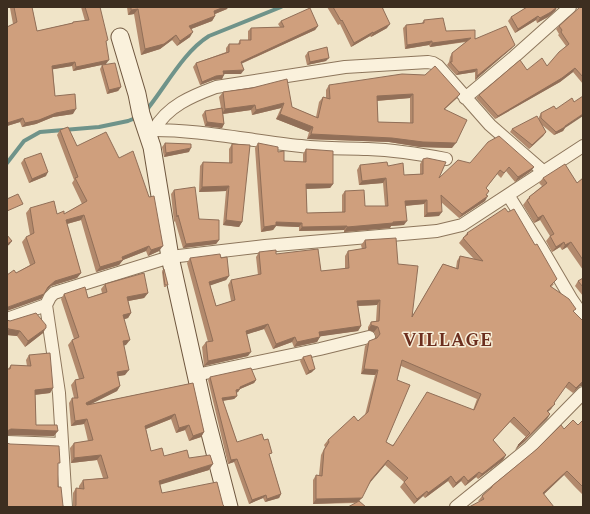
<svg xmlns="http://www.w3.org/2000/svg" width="590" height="514" viewBox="0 0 590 514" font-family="Spectral,serif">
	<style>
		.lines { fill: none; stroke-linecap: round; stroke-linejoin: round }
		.stream { stroke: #6f938a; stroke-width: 4 }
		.street-casing { stroke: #8d765c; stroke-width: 14 }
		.secondary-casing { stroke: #6f573f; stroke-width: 19 }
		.street { stroke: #faf1dc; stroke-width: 12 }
		.secondary { stroke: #faf1dc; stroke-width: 17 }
		.wall { fill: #b2896c; fill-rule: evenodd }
		.shaded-wall { fill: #916f58 }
		.building { fill: #cf9f7d; stroke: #916f58; fill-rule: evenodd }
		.labels { text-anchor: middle; stroke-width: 3; stroke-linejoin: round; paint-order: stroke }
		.district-label { font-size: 18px; font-weight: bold; letter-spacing: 1px; fill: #6b2e1e; stroke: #f7eed8 }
	</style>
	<rect width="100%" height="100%" fill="#f0e4c8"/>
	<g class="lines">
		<path class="stream" d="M145,112C165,88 183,52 209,36L281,7
			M7,163L24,141L40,132L99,127L128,121L138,117"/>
		<defs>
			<path id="street" d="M465,98L514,57L570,7
				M148,130C199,129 250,141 301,146C323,149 345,148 368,149C394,150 420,154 446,159
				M154,130C167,106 192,96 216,87L345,67L428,62L433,63L438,66L490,125L544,172
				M508,195L542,249L572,300L583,316
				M7,319L46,305
				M196,375L320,349L369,337
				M7,442L62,444
				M66,507L59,393L46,305L50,297L54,293L170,257L265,246L437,231L462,225L583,146
				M456,507L529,448L583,393"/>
			<path id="secondary" d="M120,37L137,94L141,114L152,147L170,257L203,406L229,507"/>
		</defs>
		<use href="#street" class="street-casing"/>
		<use href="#secondary" class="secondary-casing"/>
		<use href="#street" class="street"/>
		<use href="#secondary" class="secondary"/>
	</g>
	<path class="wall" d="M11,7H32L37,31L72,23L73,22L85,21L81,7H100L106,43V64L73,71L72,66L53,69L55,96L73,114L53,117L36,124L22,127L20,122L7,126V27L13,24L10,8Z
		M127,7H228L227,9L215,14V16L212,21L191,29L190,37L177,46L172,40L160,49L141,55L134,14L128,15Z
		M327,7H385L383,8L387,28L371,37L370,36L351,47L340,24L338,25Z
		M526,7H557L555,11L548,17L537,23L536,20L515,33L508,21L511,17L526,8Z
		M583,7V84L573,72L560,82L495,119L476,98L479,95L527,70L547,66L566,46L558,35L559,34L556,29L559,26Z
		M424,20L446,31L512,48L475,80V72L456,75L447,65L449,62L450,57L452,53L466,42L430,47L429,45L405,49L403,28L406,25L422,23Z
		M281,21L318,26L315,30L241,64V74H224L222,79L213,80L200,85L193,67L196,63L226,52V48L229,44H238L240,40H248V31L251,28L280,27L278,24Z
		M308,52L326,61L307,65L305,56Z
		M102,65L121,87L118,91L107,94L100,69Z
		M329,85L457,98L445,109L452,148L420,147L389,142L307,139L309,132L276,119L281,108L252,115L251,110L223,114L224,124L222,128L205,126L202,115L205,111L221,108L219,97L223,92L252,88L292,107L316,117L319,102L323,97L326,98V90ZM410,98V123L378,122L377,101Z
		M541,113L565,128L563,131L554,135L541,124L546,132L543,136L529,149L510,132L512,129L539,120V117Z
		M60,130L77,146L159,251L148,256L146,251L123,260L119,265L96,272L81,220L67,224L81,273L77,278L51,286L46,291L41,299L16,273L30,265L22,242L26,237L30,235L26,213L30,208L57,214H64L82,204L72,183L74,180L57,135Z
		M165,143L189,152L164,157L162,147Z
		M258,143L278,152L284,161L303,162V154L306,149L333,184L330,188L306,189L307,213L342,212V195L345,191L365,206H385L383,183L359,185L357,170L360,165L388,166L404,175L420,174V164L423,159L439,178L470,163L534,167L531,171L515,182L506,171L501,178L497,174L486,188V195L485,201L459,218L441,202L439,216L424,217V204L406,206L404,225L391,226L390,228L344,232V230L299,231V227L276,226L273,230L261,232L255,148Z
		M232,144L242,222L239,227L223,225L226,191L199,192L200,166L203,162L229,163V149Z
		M24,159L46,176L29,183L21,163Z
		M543,178L577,183L583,178V270L567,247L562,250L560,247L552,252L546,241L550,236L540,220L534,223L523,205L529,197L542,186L539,183Z
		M174,190L199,219L219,240L216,244L183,248L175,221L174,222L171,194Z
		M467,233L554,284L551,287L574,313L583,321V385L582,386H580L573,393L565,387L554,403L551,409L548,412L550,414L547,419L524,442L515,450L526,437L510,422L493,440L506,455L503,460L478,479L476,477L465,486L461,481L453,488L448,481L425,498L423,496L414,504L400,487L404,482L385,465L370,482L359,501L357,503L313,504V480L316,475H319L321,455L325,447L324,445L328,440L358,421L365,415L375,375L361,374L365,346L369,341L376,338L374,332L368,330V327L371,322L376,321L377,305L358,306L361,326L358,331L320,336L317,342L294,347L292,342L273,349L264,329L247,334L248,356L204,366L202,347L206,342H208L187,263L190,258H221L229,276L226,280L210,285L216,306L231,301L228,285L231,280L258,275L256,257L259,252L276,254L321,271L345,269V256L348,251L362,249L361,245L365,240L398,264L413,315L443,264L456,268L457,261L460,256L474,259L459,243ZM401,366L477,399L473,410L392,445L386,442L397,380Z
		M163,270L166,287H164L162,272Z
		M583,278V296L575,286L578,281Z
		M105,284L148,293L144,298L128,301L131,313L128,318L124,319L126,345H124L125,375L118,376L120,386L117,391L91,404L193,383L204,432L201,437L189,441L185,430L176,433L171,419L146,429L151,451L164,456L189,458L209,470L160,484L162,493L223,505L225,507H73V493L76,488H79V486L83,480L103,478L97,460L71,463L70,448L74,443L88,441L84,424L71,426L69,403L72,398H74L71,385L75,380L79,379L68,345L72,340L74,339L61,299L64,294L88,298L102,293L101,289Z
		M7,320L43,333L25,347L17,336L7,335Z
		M29,355L53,388L50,393L35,395L36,425L54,436L7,435L8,369L11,365L27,366L26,360Z
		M303,357L312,372L306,375L300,361Z
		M210,377L256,380L254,383L240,389L238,392L236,393L237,396L234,399L223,401L237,442L270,457L281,494L279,498L265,502L263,498L249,504L234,462L228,464L208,380Z
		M583,420V495L574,486L564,475L544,494L478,501L482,496L492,486L564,429L578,425Z"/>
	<path class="shaded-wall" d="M224,7H228L227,9L210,16L214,11Z
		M557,7L555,11L548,17L537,23L540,18Z
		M138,9L134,14L128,15L131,10Z
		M215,16L212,21L186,31L189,26Z
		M538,16L536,20L515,33L518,29Z
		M390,24L387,28L371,37L373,33Z
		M318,26L315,30L238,65L241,62Z
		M193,32L190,37L177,46L180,41Z
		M373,32L370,36L351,47L354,43Z
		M176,35L172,40L160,49L141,55L145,49Z
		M471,38L468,41L430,47L432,43Z
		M432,41L429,45L405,49L407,45Z
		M515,45L512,48L475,80L477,76Z
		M329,58L326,61L307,65L310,62Z
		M109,60L106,64L73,71L76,67Z
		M75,62L72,66L49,70L52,66Z
		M575,68L573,72L560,82L495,119L498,116Z
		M477,69L475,72L456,75L459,72Z
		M244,70L241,74H220L223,71Z
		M224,75L222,79L213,80L200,85L202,82L216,76Z
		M121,87L118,91L107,94L109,90Z
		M413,94L410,98L374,101L377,96Z
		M460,94L457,98L440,113L444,109Z
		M284,103L281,108L252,115L256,110Z
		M255,105L251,110L222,114L225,109Z
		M76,109L73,114L53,117L36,124L22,127L25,123L56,113Z
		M280,114L313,127L309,132L276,119Z
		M583,114V116L565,128L563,131L554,135L556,132Z
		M23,118L20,122L7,126V123Z
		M207,122L224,124L222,128L205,126Z
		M546,132L543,136L529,149L532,145Z
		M311,134L392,138L456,143L452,148L420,147L389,142L307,139Z
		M191,148L189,152L164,157L166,153Z
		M534,167L531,171L515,182L518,177Z
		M48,172L46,176L29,183L32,179Z
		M386,178L383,183L359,185L362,181Z
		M306,184H333L330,188L303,189Z
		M229,186L226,191L199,192L202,187Z
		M488,196L485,201L459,218L462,214Z
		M427,200L424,204L402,206L405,201Z
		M442,212L439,216L424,217L427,213Z
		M84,215L81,220L63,225L66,220Z
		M543,215L540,220L534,223L538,218Z
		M226,220L242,222L239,227L223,225Z
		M407,221L404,225L391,226L390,228L344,232L347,227Z
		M276,222L302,223L299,227L276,226L273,230L261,232L264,227Z
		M347,226L344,230L299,231L302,227Z
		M219,240L216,244L183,248L186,244Z
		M12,241L9,245L7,246V244Z
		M564,242L560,247L552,252L556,247Z
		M571,242L567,247L562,250L565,245Z
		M149,246L146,251L123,260L119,265L96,272L100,267L122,257Z
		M163,246L159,251L148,256L151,250Z
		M81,273L77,278L51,286L45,292L48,287L55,281Z
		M229,276L226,280L206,287L209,282Z
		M148,293L144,298L123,302L127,297Z
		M44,294L41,299L7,311V308L8,307Z
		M380,300L377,305L354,306L357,301Z
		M131,313L128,318L119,321L123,315Z
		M268,324L264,329L242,336L246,331Z
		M371,325L378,327L374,332L368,330Z
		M361,326L358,331L316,337L319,332Z
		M46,328L43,333L25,347L28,341Z
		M9,329L20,331L17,336L7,335V332Z
		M295,337L292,342L273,349L276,344Z
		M320,337L317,342L294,347L297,342Z
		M130,340L126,345L119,347L123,341Z
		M251,352L248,356L204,366L208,361Z
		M315,369L312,372L306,375L309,371Z
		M364,369L378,370L375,375L361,374Z
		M129,370L125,375L113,377L117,372Z
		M256,380L254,383L240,389L238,392L234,393L236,390L240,387Z
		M583,381V385L582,386H580L573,393L576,388Z
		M120,386L117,391L83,408L86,403Z
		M53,388L50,393L32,395L35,390Z
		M237,396L234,399L220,401L222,398Z
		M555,404L551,409L543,416L547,411Z
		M175,414L171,419L141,431L145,426Z
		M550,414L547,419L524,442L515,450L518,445Z
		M87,419L84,424L71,426L75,421Z
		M189,425L185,430L176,433L179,428Z
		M11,429L58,431L54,436L7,435V431Z
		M204,432L201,437L189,441L193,436Z
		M101,455L97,460L71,463L74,458Z
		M506,455L503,460L478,479L482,474Z
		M237,459L234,462L228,464L231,460Z
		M388,460L385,465L368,485L371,480Z
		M213,464L209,470L156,486L159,481Z
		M567,471L564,475L540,498L543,493Z
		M479,472L476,477L465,486L468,481Z
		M451,476L448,481L425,498L428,493Z
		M464,476L461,481L453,488L456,483Z
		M427,491L423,496L414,504L417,499Z
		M281,494L279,498L265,502L267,499Z
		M266,495L263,498L249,504L252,500Z
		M362,498L358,502L313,504L316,499Z"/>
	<path class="building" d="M14,7H32L37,31L73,23V22L89,20L85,7H100L108,40L106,41L109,60L76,67L75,62L52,66L55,96L75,94L76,109L56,113L39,120L25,123L23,118L7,123V27L17,22Z
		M131,7H224L214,11L215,16L189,26L193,32L180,41L176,35L164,44L145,49L138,9L131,10Z
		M333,7H382L390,24L373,33V32L354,43L342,20L341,21Z
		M527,7H557L551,12L540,18L538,16L518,29L511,17Z
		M580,7H583V77L575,68L562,78L498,116L479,95L520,60L527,70L542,58L547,66L559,52L569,44L561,32L562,30L559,26Z
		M310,8L318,26L241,62L244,70L223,71L224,75L216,76L202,82L196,63L229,52V44H240V40H251V28L284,27L281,21Z
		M443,18L446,31L475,30V39L506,26L515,45L477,76V69L459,72L450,62H452V53L471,38L432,43V41L407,45L406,25L424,23V20Z
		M327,47L329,58L310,62L308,52Z
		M115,63L121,87L109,90L102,65Z
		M435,66L460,94L444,109L467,120L456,143L423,142L392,138L311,134L313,127L280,114L284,103L256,110L255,105L225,109L223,92L252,88L287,79L292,107L318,118L323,97L330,99L329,85L402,74L425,75ZM413,94V123L378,122L377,96Z
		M583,96V114L565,126V127L556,132L541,118V113L554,106L556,109L572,98L574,102Z
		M222,108L224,124L207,122L205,111Z
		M537,116L546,132L532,145L512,129Z
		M68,127L77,146L106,132L119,158L133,151L149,197L154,196L163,246L151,250L149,246L122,257L123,260L100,267L84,215L66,220L81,273L55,281L48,287L44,294L8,307L7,308V275L14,270L16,273L35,263L26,237L34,233L30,208L54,201L57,214L64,211V214L87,201L75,178L78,177L60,130Z
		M499,136L534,167L518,177L509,167L504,173L500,170L486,188L489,191L486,195L488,196L462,214L441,195L442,212L427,213V200L405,201L407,221L393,222V223L347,227V226L302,227V223L276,222V225L264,227L258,143L278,147V152L284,151V161L306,162V149L333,151V184H306L307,213L345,212V191L364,190L365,206H388L386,178L362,181L360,165L387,162L388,166L403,163L404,175L423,174V159L427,158L446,162L439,178L458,160L470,163L488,142Z
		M165,143L191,144V148L166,153Z
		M232,144L250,145L242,222L226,220L229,186L202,187L203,162L232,163Z
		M41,153L48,172L32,179L24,159Z
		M565,164L577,183L583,178V260L571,242L565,245L564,242L556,247L550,236L554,234L543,215L538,218L527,200L530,198L529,197L547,183L543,178Z
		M195,187L199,219L219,220V240L186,244L178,215L177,217L174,190Z
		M18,194L23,204L7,211V199Z
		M505,208L508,212L514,209L535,245L537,244L557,279L550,286L569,299L576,309L573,311L583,321V381L576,388L569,382L554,403L555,404L547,411L550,414L527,438L518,445L530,433L514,417L493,440L506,455L482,474L479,472L468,481L464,476L456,483L451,476L428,493L427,491L417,499L404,482L408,478L388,460L371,480L362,498L316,499V475L322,476L324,450L329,442L328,440L354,416L358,421L368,412L378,370L364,369L369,341L377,338L380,334L378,327L371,325V322L379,321L380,300L357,301L361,326L319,332L320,337L297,342L295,337L276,344L268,324L246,331L251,352L208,361L206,342L213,341L190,258L220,254L221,258L227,257L229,276L209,282L216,306L235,300L231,280L261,274L259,252L276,250V254L318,249L321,271L349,268L348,251L366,248L365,240L396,238L398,264L418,266L412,317L443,264L458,269L460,256L483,261L463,238L468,234L467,233ZM402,360L481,394L474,410L427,392L393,446L386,442L410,385L397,380Z
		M7,235L12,241L7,244Z
		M164,269L168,285H165L163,270Z
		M144,273L148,293L127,297L131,313L123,315L130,340L123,341L129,370L117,372L120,386L86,403L87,405L193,383L204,432L193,436L189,425L179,428L175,414L145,426L151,451L162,448L164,456L187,450L189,458L210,455L213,464L159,481L162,493L217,482L223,505L225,507H75L76,505V488L84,489L83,480L108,478L101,455L74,458V443L93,440L87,419L75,421L72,398H78L75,380L84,378L72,340L79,337L64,294L85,287L88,298L107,292L105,284Z
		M583,278V287L578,281Z
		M36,313L46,325V328L28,341L20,331L9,329L7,328V320L10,321Z
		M50,353L53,388L35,390L36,425H57L58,431L11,429L7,431V369H10L11,365L31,366L29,355Z
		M311,355L315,369L309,371L303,357Z
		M251,368L256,380L240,387V389L236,390L237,396L222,398L237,442L262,434L264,440L268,439L272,453L269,454L281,494L267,499L266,495L252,500L237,459L231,460L210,377Z
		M573,420L578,425L583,420V487L567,471L543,493L554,507H469L484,499L482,496L492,487V486L537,449L561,425L564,429Z
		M7,443L10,444L59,446L60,463H58V487H61L63,506L65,507H7Z
		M359,501L366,507H348Z"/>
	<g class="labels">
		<g class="district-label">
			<text x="448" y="346">VILLAGE</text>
		</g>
	</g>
	<rect width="590" height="514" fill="none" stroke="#3d2e20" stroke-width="16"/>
</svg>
